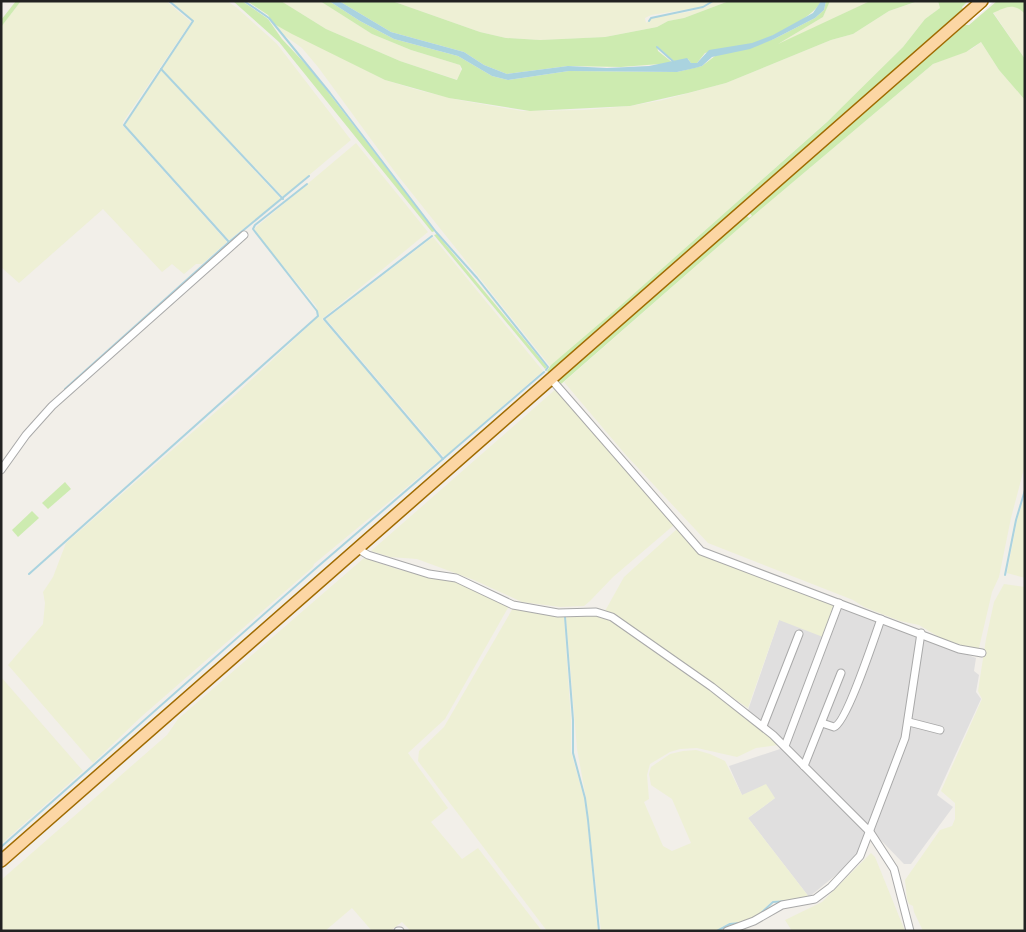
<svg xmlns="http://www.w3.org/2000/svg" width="1026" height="932" font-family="Roboto,sans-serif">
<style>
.residential{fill:#e0dfdf}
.farmland{fill:#eef0d5}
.grass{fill:#cdebb0}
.water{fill:#aad3df}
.pier{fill:#fff}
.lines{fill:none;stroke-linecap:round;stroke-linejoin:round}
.stream{stroke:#aad3df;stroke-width:2}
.minor-casing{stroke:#a9a9a9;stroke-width:9}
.primary-casing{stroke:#a06b00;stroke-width:14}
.minor{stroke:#fff;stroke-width:7}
.primary{stroke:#fcd6a4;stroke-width:11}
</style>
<rect width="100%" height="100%" fill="#f2efe9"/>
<!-- residential -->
<path class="residential" d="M834,604l142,54 -2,13 5,4 -3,17 5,7 -44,96 16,12 -42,57h-7l-31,-32 -20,29 -44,36 -61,-79 27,-20 -33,-3 -13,-29 51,-17 -5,-9 -29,-24 33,-96z"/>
<!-- farmland -->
<g class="farmland">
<path d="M21,1h145l25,21 -68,100v4l104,116 -25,22h-6l-12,10 -12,-10 -10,8 -59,-63 -84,74 -18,-16v-240z"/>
<path d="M171,1h56l9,6 41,37 74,96 -68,57 -121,-128 32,-48z"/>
<path d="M281,1h39l52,33 39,16 49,15 1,7 -3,8 -58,-19 -74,-32z"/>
<path d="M392,1h320l-10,6 -51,8 -6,3 1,5 5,-5 37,-6 18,-5 7,-5 16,-1 -45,17 -16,3 -11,6 -52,10 -65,3 -34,-2 -26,-6z"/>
<path d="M830,1h40l-97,46 50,-30z"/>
<path d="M938,1l2,7 -15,11 -22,28 -53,54 -230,205 -70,60 -155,-194 -77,-105 -16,-19 -21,-15 -7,-9 111,56 33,10 41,10 63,11 62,-1 46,-4 33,-6 63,-17 105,-43 22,-6 36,-23 27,-9z"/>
<path d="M1009,5l7,1 9,8v45l-32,-47z"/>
<path d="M981,42l18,28 26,30v365l-14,53 -12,59 -7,15 -13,56 -6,2 -34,-13 -20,-12 -19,-4 -36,-14 -11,-7 -145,-57 -83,-89 -61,-72 197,-173 172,-145 39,-15z"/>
<path d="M161,70l120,129 -52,41 -104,-115z"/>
<path d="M356,143l72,89 -106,87 120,139 -128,106 -1,3 -172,150 -48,46 -85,-98 35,-41 2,-21 -2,-11 10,-15 13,-34 169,-148 84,-79 -3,-10 -60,-73 -1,-5z"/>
<path d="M433,237l110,134 -99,86 -118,-138z"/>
<path d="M557,388l117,137 -61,52 -23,24 -6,5 -24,1 -38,-5 -48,-22 -57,-21 -27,-2 -19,-6z"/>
<path d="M1025,495v83l-18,-5 10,-53z"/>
<path d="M677,529l16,17 141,58 -11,33 -44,-17 -31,88 -143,-97 19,-34z"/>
<path d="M364,558l36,12 55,10 54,26 -64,113 -37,34 40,55 -17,14 31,37 16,-11 64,83h-131l-9,-9 -12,9h-18l-20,-23 -27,23h-324v-51l166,-145 11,-16z"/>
<path d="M1004,584l21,3v344h-102l-9,-19 -1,-6 -4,-2 -2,-5 -2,-19 35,-50 12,-4 3,-7v-16l-14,-12 41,-92 -4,-8 8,-52 8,-37z"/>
<path d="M513,608l51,9 7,103v32l13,46 3,22 11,111h-51l-129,-170 1,-10 25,-24z"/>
<path d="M592,615l19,6 87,58 77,61 3,5 -22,3 -19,9 -40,-9 -17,1 -10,3 -20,12 -3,11 2,24 -5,3 19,44 9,5 19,-8 -19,-44 -21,-14 -2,-11 2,-7 19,-13 13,-3 13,-1 14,4 15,7 17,34 24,-11 9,14 -27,20 61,79 -10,3 -27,1 -16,16 -13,5 -14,1 -14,8h-114l-15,-133 -9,-49 -11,-132z"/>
<path d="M1,677l82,94 -82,73z"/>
<path d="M871,853l4,4 30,74h-113l-7,-11 37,-18z"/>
</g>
<!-- grass -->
<g class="grass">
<path d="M16,1h5l-20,26v-7z"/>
<path d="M233,1h9l26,18 14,20 29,31 124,161 -3,1 -153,-190z"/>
<path d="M247,1h34l45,28 74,32 57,19 5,-11 -2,-4 -49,-15 -39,-16 -52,-33h9l31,20 34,18 64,17 34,20 16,4 61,-9 108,1 25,-6 13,-10 59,-17 41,-21 9,-8 2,-9h4l-7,16 -45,27 92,-43h48l-29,10 -36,23 -22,6 -105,43 -38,10 -58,13 -100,5 -81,-13 -64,-18 -93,-46 -18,-10 -6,-9z"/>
<path d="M339,1h53l88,31 26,6 34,2 65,-3 52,-10 11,-6 16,-3 45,-17h92c-7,17 -51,37 -69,43 -15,4 -31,5 -47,9l-8,10h-6l-3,-4 -13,3 -18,-16 1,5 15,12 -52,4 -53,-1 -61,8 -23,-9 -20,-13 -73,-20z"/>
<path d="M938,1h30l-6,6 2,5 -413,363 -4,-4 4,-6 69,-59 207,-184 76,-75 22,-28 15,-11z"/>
<path d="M997,1h28v13c-11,-12 -19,-7 -32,-1l32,46v41l-26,-30 -18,-28 -15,10 -33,12 -172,145 -200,175 -3,-4 188,-165 3,3 3,-2 -3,-4 216,-187h4z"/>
<path d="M437,234l110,133 -2,2 -111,-134z"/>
<path d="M65,482l6,7 -23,20 -6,-6z"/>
<path d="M32,511l7,7 -21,19 -6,-7z"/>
</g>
<!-- water -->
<path class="water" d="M329,1h10l52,31 73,20 20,13 23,9 61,-8 39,2 42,-2 38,-8 4,5h6l12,-13 43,-7 21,-8 40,-22 8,-12h5l-2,9 -9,8 -41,21 -24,10 -38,8 -10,9 -7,2 -18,4 -108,-1 -61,9 -16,-4 -34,-20 -64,-17 -34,-18z"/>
<!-- pier -->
<path class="pier" d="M971,1h23l-21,19 -10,-12z"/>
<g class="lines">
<!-- stream -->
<g class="stream">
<path d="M169,1l24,20 -69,104 105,117"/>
<path d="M244,1l25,17 61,75 106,139 41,46 71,89 -2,3"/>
<path d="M649,21l2,-3 52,-11 10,-6"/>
<path d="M657,47l18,16"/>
<path d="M161,69l122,130"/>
<path d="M432,236l-108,83 119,140"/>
<path d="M65,389l164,-147 80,-66"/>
<path d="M29,574l289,-258 -1,-5 -64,-82 2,-4 52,-41"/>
<path d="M1005,575l11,-55 9,-30"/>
<path d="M565,617l8,103v33l12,45 3,22 11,111"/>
<path d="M1,847l314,-278 229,-197"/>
<path d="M760,914l13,-12 16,-1"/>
<path d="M717,931l13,-7 10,-1"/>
</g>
<defs>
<g id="minor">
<path d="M551,379l150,172 258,98 23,4"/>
<path d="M1,470l25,-35 26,-29 192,-171"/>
<path d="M358,549l10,6 61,19 27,4 57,27 45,8 38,-1 16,5 100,70 61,48 97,97 24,37 16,62"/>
<path d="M909,722l31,8"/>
<path d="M822,723l12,4c12,-3 41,-91 47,-108"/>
<path d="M763,726l36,-92"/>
<path d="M785,746l54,-143"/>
<path d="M804,766l37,-93"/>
<path d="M398,931h2"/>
<path d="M727,931l27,-10 28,-16 33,-6 16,-12 29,-31 45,-118 16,-105"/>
</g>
<path id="primary" d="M1,861l981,-860"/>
</defs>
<!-- minor casing -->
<use href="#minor" class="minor-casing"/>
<!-- primary casing -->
<use href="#primary" class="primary-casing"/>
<!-- minor -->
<use href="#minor" class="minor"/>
<!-- primary -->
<use href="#primary" class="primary"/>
</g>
<!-- border -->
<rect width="1026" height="932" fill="none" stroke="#222222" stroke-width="5"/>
</svg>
